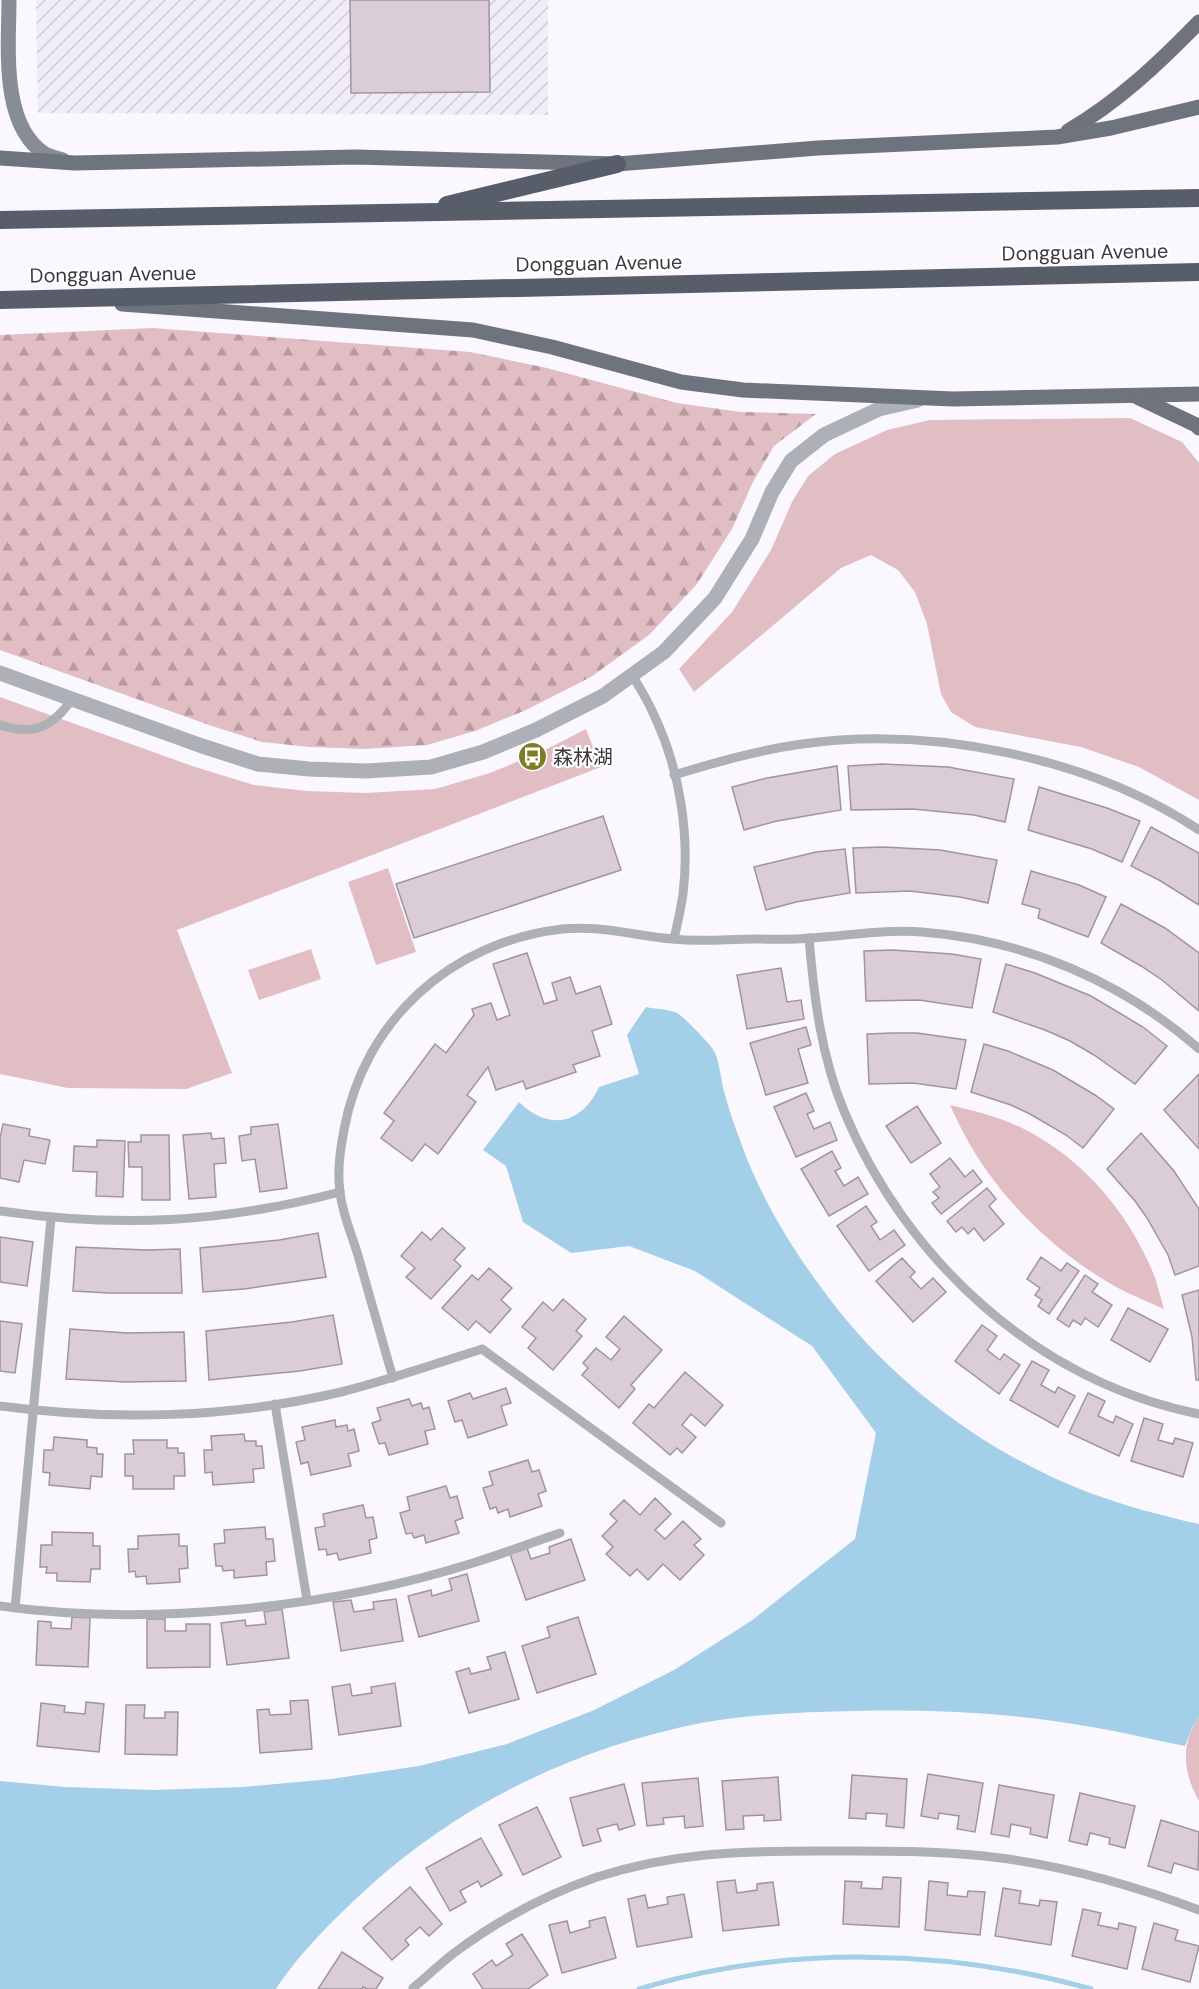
<svg xmlns="http://www.w3.org/2000/svg" width="1199" height="1989" font-family="'DM Sans','Noto Sans SC',sans-serif">
<style>
.industrial{fill:url(#industrial-furrows)}
.forest{fill:url(#forest-firs)}
.garden{fill:#e1bec3}
.water{fill:#a3cfe9}
.lines{fill:none;stroke-linecap:round;stroke-linejoin:round}
.stream{stroke:#a3cfe9;stroke-width:5}
.building{fill:#dbcdd7;stroke:#a1949e;stroke-width:1.5}
.lane{stroke:#adb0b6;stroke-width:9}
.street{stroke:#adb0b6;stroke-width:15}
.secondary{stroke:#888c96;stroke-width:15}
.primary{stroke:#6e737e;stroke-width:15}
.highway{stroke:#585d6a;stroke-width:18}
.labels{text-anchor:middle;stroke-width:4.5;stroke-linejoin:round;paint-order:stroke}
.street-label{font-size:20px;fill:#3b393f;stroke:#fff}
.poi-label{font-size:20px;fill:#3b393f;stroke:#fff;text-anchor:start}
</style>
<defs>
<pattern id="industrial-furrows" width="10" height="10" patternUnits="userSpaceOnUse" patternTransform="scale(1.5)"><rect width="10" height="10" fill="#f0ecf9"/><path d="M-1 1l2-2M0 10L10 0M9 11l2-2" fill="none" stroke="#cfcbd6"/></pattern>
<pattern id="forest-firs" width="22" height="20" patternUnits="userSpaceOnUse" patternTransform="scale(1.5)"><rect width="22" height="20" fill="#e1bec3"/><path d="M5 1l3.5 6h-7zM16 11l3.5 6h-7z" fill="#b89ba0"/></pattern>
</defs>
<rect width="100%" height="100%" fill="#faf8fe"/>
<!-- industrial -->
<path class="industrial" d="M36,0h512v115l-510,-2z"/>
<!-- forest -->
<path class="forest" d="M153,328l317,24 77,16 130,35 64,9 75,2 -42,32 -21,36 -21,47 -35,55 -48,51 -58,42 -65,33 -51,21 -48,14 -62,4 -55,-2 -48,-5 -53,-17 -209,-75v-315z"/>
<!-- garden -->
<g class="garden">
<path d="M1130,418l52,24 17,21v337l-60,-33 -58,-20 -106,-20 -24,-15 -10,-18 -14,-70 -12,-32 -17,-22 -27,-15 -30,13 -147,124 -15,-23 53,-57 39,-62 21,-48 16,-26 27,-22 52,-24 43,-10z"/>
<path d="M0,697l195,70 59,18 53,6 59,2 69,-4 55,-16 55,-23 41,-21 15,38 -424,163 55,143 -46,16 -118,-1 -68,-14z"/>
<path d="M388,868l28,84 -40,13 -28,-83z"/>
<path d="M311,949l10,30 -62,21 -11,-30z"/>
<path d="M950,1105c25,6 50,12 74,24 59,30 102,81 128,141 5,12 8,26 12,39 -15,-7 -31,-13 -46,-21 -58,-32 -110,-81 -145,-138 -9,-15 -16,-30 -23,-45z"/>
<path d="M1199,1717v84c-16,-28 -19,-57 0,-84z"/>
</g>
<!-- water -->
<path class="water" d="M646,1007c9,2 22,2 31,6 5,2 31,29 35,35 7,8 9,32 12,43 5,20 13,41 20,60 22,58 57,112 95,160 64,80 155,146 251,182 36,13 72,23 109,31v193l-7,11 -7,18c-31,-6 -62,-14 -93,-19 -77,-14 -158,-18 -236,-16 -51,1 -106,3 -155,12 -122,24 -238,79 -330,162 -33,30 -71,67 -95,104h-276v-208l65,6 89,3 89,-3 88,-8 88,-13 88,-22 85,-33 82,-41 77,-49 104,-82 21,-106 -64,-87 -117,-75 -66,-25 -58,7 -48,-31 -17,-56 -23,-16 36,-48c30,29 62,23 80,-15l40,-13 -12,-39z"/>
<g class="lines">
<!-- stream -->
<path class="stream" d="M639,1989c144,-44 308,-41 452,0"/>
</g>
<!-- building -->
<g class="building">
<path d="M350,0h139l1,92 -139,1z"/>
<path d="M882,764l66,3 66,12 -9,43 -31,-7 -61,-6 -62,1 -3,-44z"/>
<path d="M837,766l4,44 -64,11 -33,9 -12,-43 35,-9z"/>
<path d="M1039,787l68,21 33,13 -18,41 -30,-13 -64,-19z"/>
<path d="M603,816l18,54 -207,68 -18,-54z"/>
<path d="M1151,827l48,26v52l-40,-25 -28,-14z"/>
<path d="M884,847l56,3 57,10 -9,43 -28,-6 -50,-6 -54,2 -3,-45z"/>
<path d="M845,849l5,44 -54,9 -30,8 -12,-43 62,-15z"/>
<path d="M1031,871l48,14 27,12 -18,40 -50,-19 2,-9 -18,-5z"/>
<path d="M1121,904l44,24 34,25v58l-37,-31 -21,-14 -40,-23z"/>
<path d="M893,950l59,4 29,5 -9,49 -53,-8 -53,1 -2,-50z"/>
<path d="M527,953l17,51 13,-4 -5,-17 18,-6 6,17 24,-8 12,38 -20,7 8,25 -27,9 3,7 -50,17 -3,-8 -27,9 -8,-23 -21,28 9,7 -38,52 -13,-10 -13,17 -31,-23 13,-17 -10,-8 51,-69 11,9 28,-38 -2,-6 19,-6 6,17 13,-5 -17,-51z"/>
<path d="M1006,964l29,9 56,23 52,31 24,19 -32,38 -41,-29 -24,-14 -25,-11 -52,-18z"/>
<path d="M781,968l6,34 14,-2 3,19 -57,10 -10,-54z"/>
<path d="M806,1027l5,18 -13,4 10,34 -42,12 -16,-52z"/>
<path d="M892,1033h25l49,7 -10,49 -43,-6 -44,1 -2,-50z"/>
<path d="M984,1044l24,7 45,19 42,25 19,14 -31,39 -17,-13 -36,-21 -19,-9 -40,-13z"/>
<path d="M1199,1074v75l-35,-39z"/>
<path d="M806,1093l8,18 -7,3 7,15 16,-7 7,18 -41,17 -22,-50z"/>
<path d="M917,1106l24,37 -30,20 -25,-37z"/>
<path d="M3,1124l27,5 -1,7 21,4 -5,24 -21,-4 -5,22 -19,-4v-40z"/>
<path d="M278,1124l9,64 -27,4 -5,-33 -13,2 -3,-25 12,-2v-7z"/>
<path d="M211,1133l1,6 12,-1 2,25 -12,1 2,33 -27,2 -6,-64z"/>
<path d="M1141,1133l33,38 25,38v57l-24,9 -7,-20 -21,-37 -12,-17 -28,-32z"/>
<path d="M141,1135h28l1,65h-28v-33h-13l-1,-25h13z"/>
<path d="M97,1140l28,1 -2,56 -27,-1 1,-24 -24,-1 1,-25 23,1z"/>
<path d="M832,1151l9,17 -6,3 9,15 14,-9 10,17 -39,22 -28,-47z"/>
<path d="M950,1158l15,19 8,-7 9,12 -41,32 -9,-11 7,-5 -6,-6 7,-5 -10,-13z"/>
<path d="M987,1188l9,11 -7,7 15,18 -20,17 -10,-13 -6,6 -6,-7 -6,5 -9,-11z"/>
<path d="M866,1206l11,16 -6,4 9,14 14,-10 11,15 -36,26 -32,-45z"/>
<path d="M442,1228l23,20 -11,12 7,6 -30,33 -25,-22 9,-9 -14,-12 21,-24 9,8z"/>
<path d="M318,1233l8,44 -82,12 -41,3 -3,-44 79,-8z"/>
<path d="M0,1237l33,5 -6,44 -27,-4z"/>
<path d="M76,1247l70,3 34,-1 2,44h-73l-36,-2z"/>
<path d="M1041,1257l20,14 6,-8 12,8 -30,43 -11,-8 4,-6 -7,-5 5,-7 -13,-9z"/>
<path d="M902,1258l13,14 -5,5 11,12 12,-11 13,14 -33,30 -37,-41z"/>
<path d="M489,1268l23,20 -11,12 10,9 -21,24 -14,-12 -8,9 -26,-22 30,-33 6,5z"/>
<path d="M1085,1275l13,9 -6,8 20,13 -14,22 -13,-9 -4,7 -8,-5 -4,7 -12,-8z"/>
<path d="M1199,1290v90h-3l-4,-43 -10,-42z"/>
<path d="M563,1299l23,20 -10,12 6,5 -29,34 -25,-22 8,-10 -14,-11 21,-25 10,9z"/>
<path d="M1128,1308l40,21 -18,33 -39,-22z"/>
<path d="M333,1315l9,49 -42,7 -91,9 -3,-49 86,-9z"/>
<path d="M624,1316l38,34 -31,35 4,4 -16,19 -37,-33 6,-7 -5,-5 13,-15 15,12 9,-11 -14,-12z"/>
<path d="M0,1321l22,3 -7,49 -15,-2z"/>
<path d="M982,1325l15,11 -10,14 13,10 4,-6 16,11 -21,29 -44,-33z"/>
<path d="M70,1329l57,4 57,-1 2,49 -60,1 -60,-3z"/>
<path d="M1032,1361l17,9 -8,15 14,8 3,-6 17,9 -17,31 -48,-27z"/>
<path d="M685,1372l38,33 -18,21 -14,-12 -9,11 14,12 -14,16 -5,-5 -7,7 -37,-32 16,-19 5,4z"/>
<path d="M506,1388l5,15 -10,3 6,19 -39,13 -6,-18 -7,2 -7,-21 22,-8 3,6z"/>
<path d="M1088,1393l17,8 -7,15 15,7 3,-7 17,8 -14,32 -50,-23z"/>
<path d="M409,1399l3,7 9,-3 2,6 6,-2 6,22 -10,2 3,13 -39,11 -4,-12 -6,1 -7,-21 9,-3 -4,-12z"/>
<path d="M1144,1418l19,6 -5,16 15,4 2,-6 18,5 -10,34 -52,-16z"/>
<path d="M335,1420l1,7 11,-2 1,6 6,-2 5,22 -11,3 3,12 -40,9 -3,-13 -7,2 -5,-22 9,-2 -3,-13z"/>
<path d="M244,1434l1,7h11v5h6l2,22 -11,1 1,13 -41,3 -1,-13 -7,1 -1,-23h8l-1,-14z"/>
<path d="M54,1437l33,3v7l10,1v6h6l-1,23 -11,-1 -1,13 -41,-4 1,-12 -7,-1 1,-22h9z"/>
<path d="M133,1440h34v8h11v5h6l1,23h-11v13h-41v-13h-8v-22h9z"/>
<path d="M528,1460l4,12 7,-2 7,21 -8,3 4,12 -32,11 -2,-8 -10,4 -2,-6 -6,2 -7,-21 10,-3 -4,-13z"/>
<path d="M446,1486l4,12 7,-2 6,22 -8,3 4,12 -33,10 -2,-8 -10,3 -2,-5 -6,1 -6,-21 10,-3 -3,-13z"/>
<path d="M655,1498l16,16 -16,16 10,9 18,-18 18,18 -7,6 10,10 -24,25 -17,-16 -15,16 -11,-11 -7,7 -24,-22 7,-7 -11,-11 15,-15 -7,-7 14,-14 16,15z"/>
<path d="M363,1505l3,13 7,-1 4,21 -8,2 2,13 -32,7 -2,-7 -10,2 -1,-6 -7,1 -4,-22 10,-2 -2,-12z"/>
<path d="M265,1527l1,12h7l2,22 -9,1 1,13 -33,3v-8l-11,1 -1,-5h-6l-2,-22 11,-1 -1,-13z"/>
<path d="M52,1532l41,1v13h7v23h-9l-1,13 -33,-1v-8h-11l1,-6h-7l1,-22h11z"/>
<path d="M179,1534v12h8l1,22 -9,1 1,13 -33,2 -1,-8 -10,1 -1,-6 -6,1 -1,-23h10v-13z"/>
<path d="M571,1539l14,41 -59,20 -16,-46 17,-6 4,11 19,-6 -1,-6z"/>
<path d="M467,1574l12,47 -60,16 -11,-41 23,-6 1,6 20,-6 -3,-11z"/>
<path d="M396,1599l7,42 -62,10 -8,-49 18,-2 3,12 20,-3 -1,-7z"/>
<path d="M282,1609l7,49 -62,7 -6,-42 24,-3 1,6 20,-2 -2,-12z"/>
<path d="M72,1617l18,1 -2,49 -52,-2 2,-44 13,1v6l20,1z"/>
<path d="M578,1617l18,57 -59,19 -15,-47 28,-9 -3,-10z"/>
<path d="M147,1619h18v12h21v-7h24v43l-63,1z"/>
<path d="M505,1652l14,47 -50,14 -13,-41 13,-4 2,6 20,-5 -4,-12z"/>
<path d="M395,1683l6,43 -62,9 -7,-48 18,-3 2,12 20,-3 -1,-6z"/>
<path d="M308,1700l4,49 -52,4 -3,-43 12,-1 1,6 21,-1 -1,-13z"/>
<path d="M86,1702l18,2 -5,48 -62,-6 4,-43 24,3 -1,6 21,2z"/>
<path d="M126,1705h19l-1,13h21v-6h13l-1,43 -52,-1z"/>
<path d="M928,1774l55,9 -8,49 -18,-3 2,-13 -20,-3 -1,6 -17,-3z"/>
<path d="M852,1775l55,4 -3,49 -18,-2 1,-12 -21,-1v6l-17,-1z"/>
<path d="M778,1777l3,43 -17,1v-6l-21,1 1,13 -18,1 -4,-49z"/>
<path d="M698,1778l5,48 -18,2 -1,-12 -21,2 1,6 -17,2 -5,-43z"/>
<path d="M624,1784l11,41 -16,5 -2,-6 -20,5 4,12 -18,5 -13,-48z"/>
<path d="M999,1785l55,10 -7,43 -17,-4 1,-6 -20,-4 -2,13 -18,-3z"/>
<path d="M1080,1793l55,13 -10,42 -16,-4 1,-6 -20,-5 -3,12 -18,-4z"/>
<path d="M537,1807l24,50 -38,18 -24,-50z"/>
<path d="M1161,1820l38,12 -1,38 -24,-7 -3,10 -23,-7z"/>
<path d="M481,1838l21,37 -21,12 -3,-6 -18,10 6,11 -16,9 -24,-43z"/>
<path d="M883,1877l18,1 -2,49 -56,-3 2,-43 17,1 -1,6 21,1z"/>
<path d="M735,1880l2,13 20,-3v-6l16,-2 6,43 -56,6 -6,-49z"/>
<path d="M929,1881l19,2 -1,12 20,2 1,-6 17,1 -5,43 -55,-5z"/>
<path d="M410,1887l32,37 -13,12 -9,-9 -15,13 4,5 -17,15 -29,-32z"/>
<path d="M1003,1888l18,3 -2,12 20,3 1,-6 17,2 -6,43 -56,-9z"/>
<path d="M684,1894l8,43 -55,10 -9,-48 17,-4 3,13 20,-4 -1,-7z"/>
<path d="M1083,1909l18,4 -3,12 20,4 1,-6 17,4 -9,42 -55,-13z"/>
<path d="M605,1917l11,41 -54,15 -13,-48 18,-4 3,12 20,-6 -1,-6z"/>
<path d="M1154,1923l24,7 -3,10 24,6 -9,36 -48,-13z"/>
<path d="M522,1934l26,41 -20,14h-45l-10,-15 19,-14 4,6 17,-11 -7,-11z"/>
<path d="M342,1952l41,26 -7,11h-9l-4,-2 -1,2h-44z"/>
</g>
<g class="lines">
<!-- lane -->
<g class="lane">
<path d="M632,675c8,13 16,26 22,40 26,55 36,120 29,179 -2,15 -6,31 -9,45"/>
<path d="M0,725c33,11 53,2 72,-26"/>
<path d="M674,775c43,-13 85,-25 128,-31 130,-18 287,13 397,86"/>
<path d="M809,938c5,59 12,118 35,173 62,150 194,271 355,303"/>
<path d="M0,1211c120,17 222,12 340,-19"/>
<path d="M393,1378c-12,-42 -24,-84 -36,-126 -6,-19 -15,-40 -17,-60 -3,-20 0,-42 4,-62 20,-110 107,-188 218,-201 38,-4 74,7 111,10 27,3 55,0 81,0 19,0 38,1 56,-1 38,-2 75,-9 112,-6 103,8 200,49 277,117"/>
<path d="M275,1404l32,196"/>
<path d="M0,1406c112,15 231,12 341,-14 48,-12 94,-28 141,-43l239,174"/>
<path d="M0,1606c148,21 331,2 473,-43 29,-9 58,-20 87,-30"/>
<path d="M15,1608l36,-390"/>
<path d="M413,1988c13,-11 27,-24 41,-35 43,-32 93,-59 143,-76 75,-24 142,-26 220,-26 55,0 112,-1 167,5 74,8 146,28 215,54"/>
</g>
<!-- street -->
<path class="street" d="M0,673l202,73 56,18 51,5 57,2 65,-4 52,-15 53,-22 67,-34 61,-44 51,-54 37,-59 20,-47 19,-31 33,-26 55,-26 39,-9"/>
<!-- secondary -->
<path class="secondary" d="M9,0c0,46 -9,125 36,154 5,3 12,4 18,6"/>
<!-- primary -->
<g class="primary">
<path d="M1068,131c50,-29 91,-68 131,-109"/>
<path d="M0,158l75,5 280,-6 262,7 201,-16 239,-11 54,-9 88,-21"/>
<path d="M122,304l351,26 79,17 129,35 62,8 210,9 246,-5"/>
<path d="M1137,397l59,28 3,3"/>
</g>
<!-- highway -->
<g class="highway">
<path d="M447,205l170,-41"/>
<path d="M0,220l1199,-22"/>
<path d="M0,300l1199,-28"/>
</g>
</g>
<!-- icons -->
<defs>
<symbol id="bus-disc" viewBox="-11 -11 22 22"><circle r="9.5" fill="#7f7d24" stroke="#fff"/><path d="M-5-6H5V4H4V6H2V4H-2V6H-4V4H-5ZM-3.5-4V0h7V-4ZM-3.5 1.2v1.5H-2V1.2ZM2 1.2v1.5H3.5V1.2Z" fill="#fff"/></symbol>
</defs>
<g fill-rule="evenodd">
<use href="#bus-disc" x="516" y="740" width="33" height="33"/>
</g>
<g class="labels">
<!-- street labels -->
<g class="street-label">
<text transform="translate(1085 252) rotate(-1)" y="7">Dongguan Avenue</text>
<text transform="translate(599 263) rotate(-1)" y="7">Dongguan Avenue</text>
<text transform="translate(113 274) rotate(-1)" y="7">Dongguan Avenue</text>
</g>
<!-- poi labels -->
<g class="poi-label">
<text x="553" y="764">森林湖</text>
</g>
</g>
</svg>
